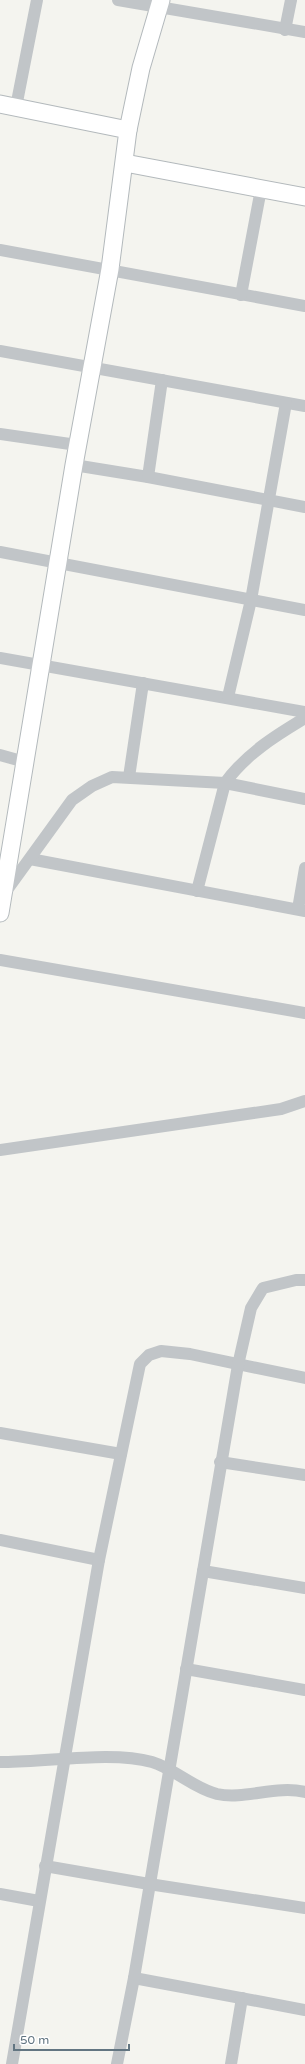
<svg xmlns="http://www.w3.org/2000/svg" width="305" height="2064" font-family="'Varela Round',sans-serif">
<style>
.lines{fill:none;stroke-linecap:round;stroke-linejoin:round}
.secondary-casing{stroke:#b3b9bc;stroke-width:19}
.street{stroke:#c1c5c8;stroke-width:12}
.secondary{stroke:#fff;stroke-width:17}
</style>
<rect width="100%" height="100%" fill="#f4f4ef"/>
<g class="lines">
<defs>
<g id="secondary">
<path d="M0,104l128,26 -18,139 -36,196 -74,448"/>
<path d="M128,130l13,-62 20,-68"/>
<path d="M125,163l180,34"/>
</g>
</defs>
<!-- secondary casing -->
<use href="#secondary" class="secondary-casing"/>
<!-- street -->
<g class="street">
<path d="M118,0l187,32"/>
<path d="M285,30l6,-30"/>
<path d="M16,107l21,-107"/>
<path d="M0,250l305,56"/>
<path d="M241,295l20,-106"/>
<path d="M0,351l305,55"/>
<path d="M0,434l77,11"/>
<path d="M74,465l74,12 157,30"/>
<path d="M148,477l14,-97"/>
<path d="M0,552l305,58"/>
<path d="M0,658l305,54"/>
<path d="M228,697l23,-97 35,-197"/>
<path d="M0,755l25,7"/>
<path d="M129,777l14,-94"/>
<path d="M30,859l275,52"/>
<path d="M197,891l28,-108c21,-29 50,-47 80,-65"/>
<path d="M4,894l68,-94 20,-14 20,-9 113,6 80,16"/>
<path d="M298,909l7,-41"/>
<path d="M0,960l305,53"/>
<path d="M0,1150l281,-41 24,-8"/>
<path d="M0,1433l121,21"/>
<path d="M220,1462l85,13"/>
<path d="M0,1540l99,20"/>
<path d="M203,1571l102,17"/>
<path d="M186,1669l119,21"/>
<path d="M0,1762c45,1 110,-12 152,0 23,7 41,26 65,32 28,6 59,-9 88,-2"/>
<path d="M45,1866l104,18 156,24"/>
<path d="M0,1894l39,7"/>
<path d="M134,1978l171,32"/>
<path d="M12,2064l87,-504 41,-196 9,-9 12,-4 29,3 115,24"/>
<path d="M117,2064l17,-86 104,-613 13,-57 12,-20 33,-8h9"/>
<path d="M231,2064l11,-66"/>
</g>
<!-- secondary -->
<use href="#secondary" class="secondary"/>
</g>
<!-- scale -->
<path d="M14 2044v6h115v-6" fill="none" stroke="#627581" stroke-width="2"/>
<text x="20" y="2044" font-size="12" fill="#627581" stroke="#ffffff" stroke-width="3" paint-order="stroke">50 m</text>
</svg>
